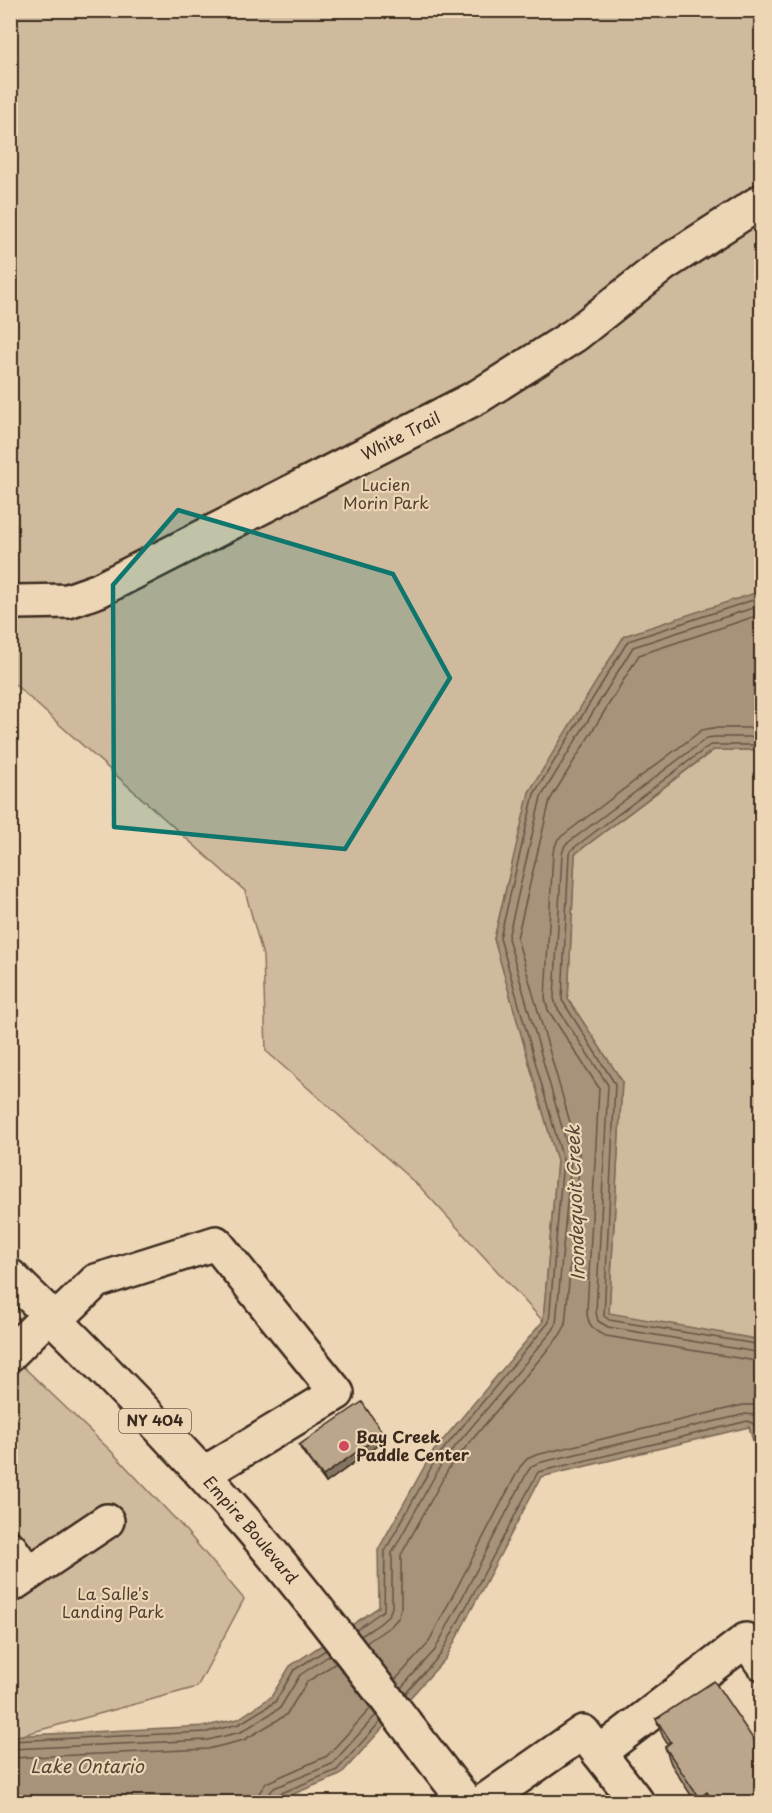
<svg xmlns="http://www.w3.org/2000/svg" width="772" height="1813" font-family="'Playpen Sans',sans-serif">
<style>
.green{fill:#d0ba9d;stroke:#86725e;stroke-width:1.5}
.water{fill:#a7927a;stroke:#7c6855;stroke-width:1.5}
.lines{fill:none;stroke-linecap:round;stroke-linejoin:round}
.shore{stroke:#665443;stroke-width:1.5}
.minor-casing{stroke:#3b2a1e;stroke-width:38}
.major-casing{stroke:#3b2a1e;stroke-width:38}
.path{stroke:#3b2a1e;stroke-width:4;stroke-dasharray:4.5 4.5;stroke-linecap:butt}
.minor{stroke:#edd6b6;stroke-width:33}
.major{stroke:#edd6b6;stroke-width:33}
.wall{fill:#a18f78;stroke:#3b2a1e;stroke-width:1.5}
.shaded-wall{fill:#837462;stroke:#3b2a1e;stroke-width:1.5}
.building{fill:#bba68c;stroke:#3b2a1e;stroke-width:1.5}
.marked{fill:#0f766e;fill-opacity:0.2;stroke:#0f766e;stroke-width:4.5;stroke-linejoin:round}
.poi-dot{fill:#d1495b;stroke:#edd6b6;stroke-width:2}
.labels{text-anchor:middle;stroke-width:4.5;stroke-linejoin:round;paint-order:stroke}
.shield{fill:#edd6b6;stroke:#705e4c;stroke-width:1.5}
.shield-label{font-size:15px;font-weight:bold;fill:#3b2a1e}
.street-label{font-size:16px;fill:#3b2a1e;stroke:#edd6b6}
.park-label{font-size:16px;fill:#514031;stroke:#edd6b6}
.poi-label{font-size:16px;font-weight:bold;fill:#3b2a1e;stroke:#edd6b6;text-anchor:start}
.water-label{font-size:18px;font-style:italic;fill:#564435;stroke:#edd6b6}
</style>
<rect width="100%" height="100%" fill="#edd6b6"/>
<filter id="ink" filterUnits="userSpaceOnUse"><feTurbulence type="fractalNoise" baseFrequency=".0167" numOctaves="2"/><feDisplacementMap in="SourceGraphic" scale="12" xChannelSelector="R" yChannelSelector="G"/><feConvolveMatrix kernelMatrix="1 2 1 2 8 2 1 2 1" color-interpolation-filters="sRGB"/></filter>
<g filter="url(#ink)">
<!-- green -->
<g class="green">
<path d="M11,11h750v703l-251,157 -16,68 63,222 -14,160 -122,-133 -155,-137 -3,-95 -18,-65 -234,-210z"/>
<path d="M714,750h47v590l-152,-26 13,-233 -54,-82 7,-145z"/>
<path d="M10,1354l101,97 70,74 63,74 -47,88 -186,51z"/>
</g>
<!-- water -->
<path class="water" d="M761,591v159h-48l-138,104 -7,145 54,82 -13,232 152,27v129l-12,-42 -208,50 -95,181 -106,117 -66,27h-263l-1,-66 196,-10 32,-7 33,-22 19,-31 89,-59 -1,-57 54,-97 111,-132 14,-160 -63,-222 35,-147 95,-156z"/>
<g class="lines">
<!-- shore -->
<g class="shore">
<path d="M762,728h-49l-11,2 -144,109 -5,13 -8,146 3,12 51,78 -12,223c0,13 7,21 19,25l156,26"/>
<path d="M762,737h-48l-7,1 -142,107 -3,9 -8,144 2,8 52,79 -12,227 2,9 10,6 154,26"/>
<path d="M762,745h-52l-139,105 -2,4 -7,146 53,84 -11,232 5,4 153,25"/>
<path d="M356,1630l28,-20 1,-59 52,-94 112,-135 14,-162 -63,-222 34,-144 94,-153 134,-44"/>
<path d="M361,1636c11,-8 28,-15 31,-29v-54l51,-92 110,-131 3,-6 15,-165 -63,-221 33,-141 92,-150 129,-42"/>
<path d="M366,1643l25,-17 8,-9 2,-9v-53l49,-89 110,-131 5,-9 15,-169 -63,-219 33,-138 89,-145 123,-41"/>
<path d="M395,1680l32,-35 93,-178 7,-8 9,-4 207,-50h10l9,4"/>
<path d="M401,1688l34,-38 93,-179 4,-5 6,-3 208,-49 8,1 8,6"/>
<path d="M405,1694l36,-40 97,-182 210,-51 7,4 7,22"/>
<path d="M10,1741l197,-9 32,-8 36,-22 19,-32 32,-20"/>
<path d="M10,1749l198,-9 33,-8 39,-24 20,-33 30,-20"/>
<path d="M10,1758l198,-9 36,-9 42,-25 21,-33 29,-19"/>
<path d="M258,1802l1,-9 7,-10 61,-27 44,-48"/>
<path d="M267,1802l1,-7 6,-7 58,-24 44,-49"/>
<path d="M274,1802l1,-4 4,-4 58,-24 44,-49"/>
</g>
<defs>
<g id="minor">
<path id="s1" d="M10,600l8,2 50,-1 31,-11 380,-194 96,-61 89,-71 98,-63"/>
<path d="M56,1320l40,-39 120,-38 121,150 -134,81"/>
<path d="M10,1354l40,-40"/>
<path d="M10,1548l18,26"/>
<path d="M10,1586l97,-65"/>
<path d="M599,1753l38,49"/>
<path d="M483,1802l100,-70 16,21 147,-113 16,23"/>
</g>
<g id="major">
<path id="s2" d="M10,1276c83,80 162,162 238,249 76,89 146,185 218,277"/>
</g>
</defs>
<!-- minor casing -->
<use href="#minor" class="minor-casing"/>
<!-- major casing -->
<use href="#major" class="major-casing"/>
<!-- path -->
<path class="path" d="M10,18l4,-8"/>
<!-- minor -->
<use href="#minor" class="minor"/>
<!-- major -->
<use href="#major" class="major"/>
</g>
<!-- wall -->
<g class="wall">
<path d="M383,1433l2,7 -59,43 -24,-32 -3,-6z"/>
<path d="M656,1719l106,84h-66l-25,-39 -6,-17 3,-2 -5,-8z"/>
</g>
<!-- shaded-wall -->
<g class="shaded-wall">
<path d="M383,1433l2,7 -59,43 -3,-7z"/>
<path d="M707,1792l4,11h-11l-1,-5z"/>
</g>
<!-- building -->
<g class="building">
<path d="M362,1402l21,31 -60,43 -24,-31z"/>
<path d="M714,1681l48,71v46l-7,5h-41l-7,-11 -8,6 -34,-51 6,-5 -15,-23z"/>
</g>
</g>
<!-- marked area -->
<path class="marked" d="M178,510l215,64 57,104 -105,171 -231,-22 -1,-242z"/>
<!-- markers -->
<circle class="poi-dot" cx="344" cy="1446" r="6"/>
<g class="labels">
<!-- shield labels -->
<rect class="shield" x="119" y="1409" width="72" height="24" rx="4.5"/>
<g class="shield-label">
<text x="155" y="1426">NY 404</text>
</g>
<!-- street labels -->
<g class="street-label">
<text dy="6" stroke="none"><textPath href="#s1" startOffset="430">White Trail</textPath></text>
<text dy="6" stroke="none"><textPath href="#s2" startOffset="350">Empire Boulevard</textPath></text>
</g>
<!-- park labels -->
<g class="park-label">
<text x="386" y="491">Lucien<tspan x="386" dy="18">Morin Park</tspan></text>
<text x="113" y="1600">La Salle's<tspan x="113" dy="18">Landing Park</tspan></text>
</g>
<!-- poi labels -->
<g class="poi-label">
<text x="356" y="1443">Bay Creek<tspan x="356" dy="18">Paddle Center</tspan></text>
</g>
<!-- water labels -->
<g class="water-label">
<text transform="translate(576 1203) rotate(-92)" y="6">Irondequoit Creek</text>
<text x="87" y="1773">Lake Ontario</text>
</g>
</g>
<!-- margin -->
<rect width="772" height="1813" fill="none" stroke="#edd6b6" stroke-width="36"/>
<rect x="18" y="18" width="736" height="1777" fill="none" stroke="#3b2a1e" stroke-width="2" filter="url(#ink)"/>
</svg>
